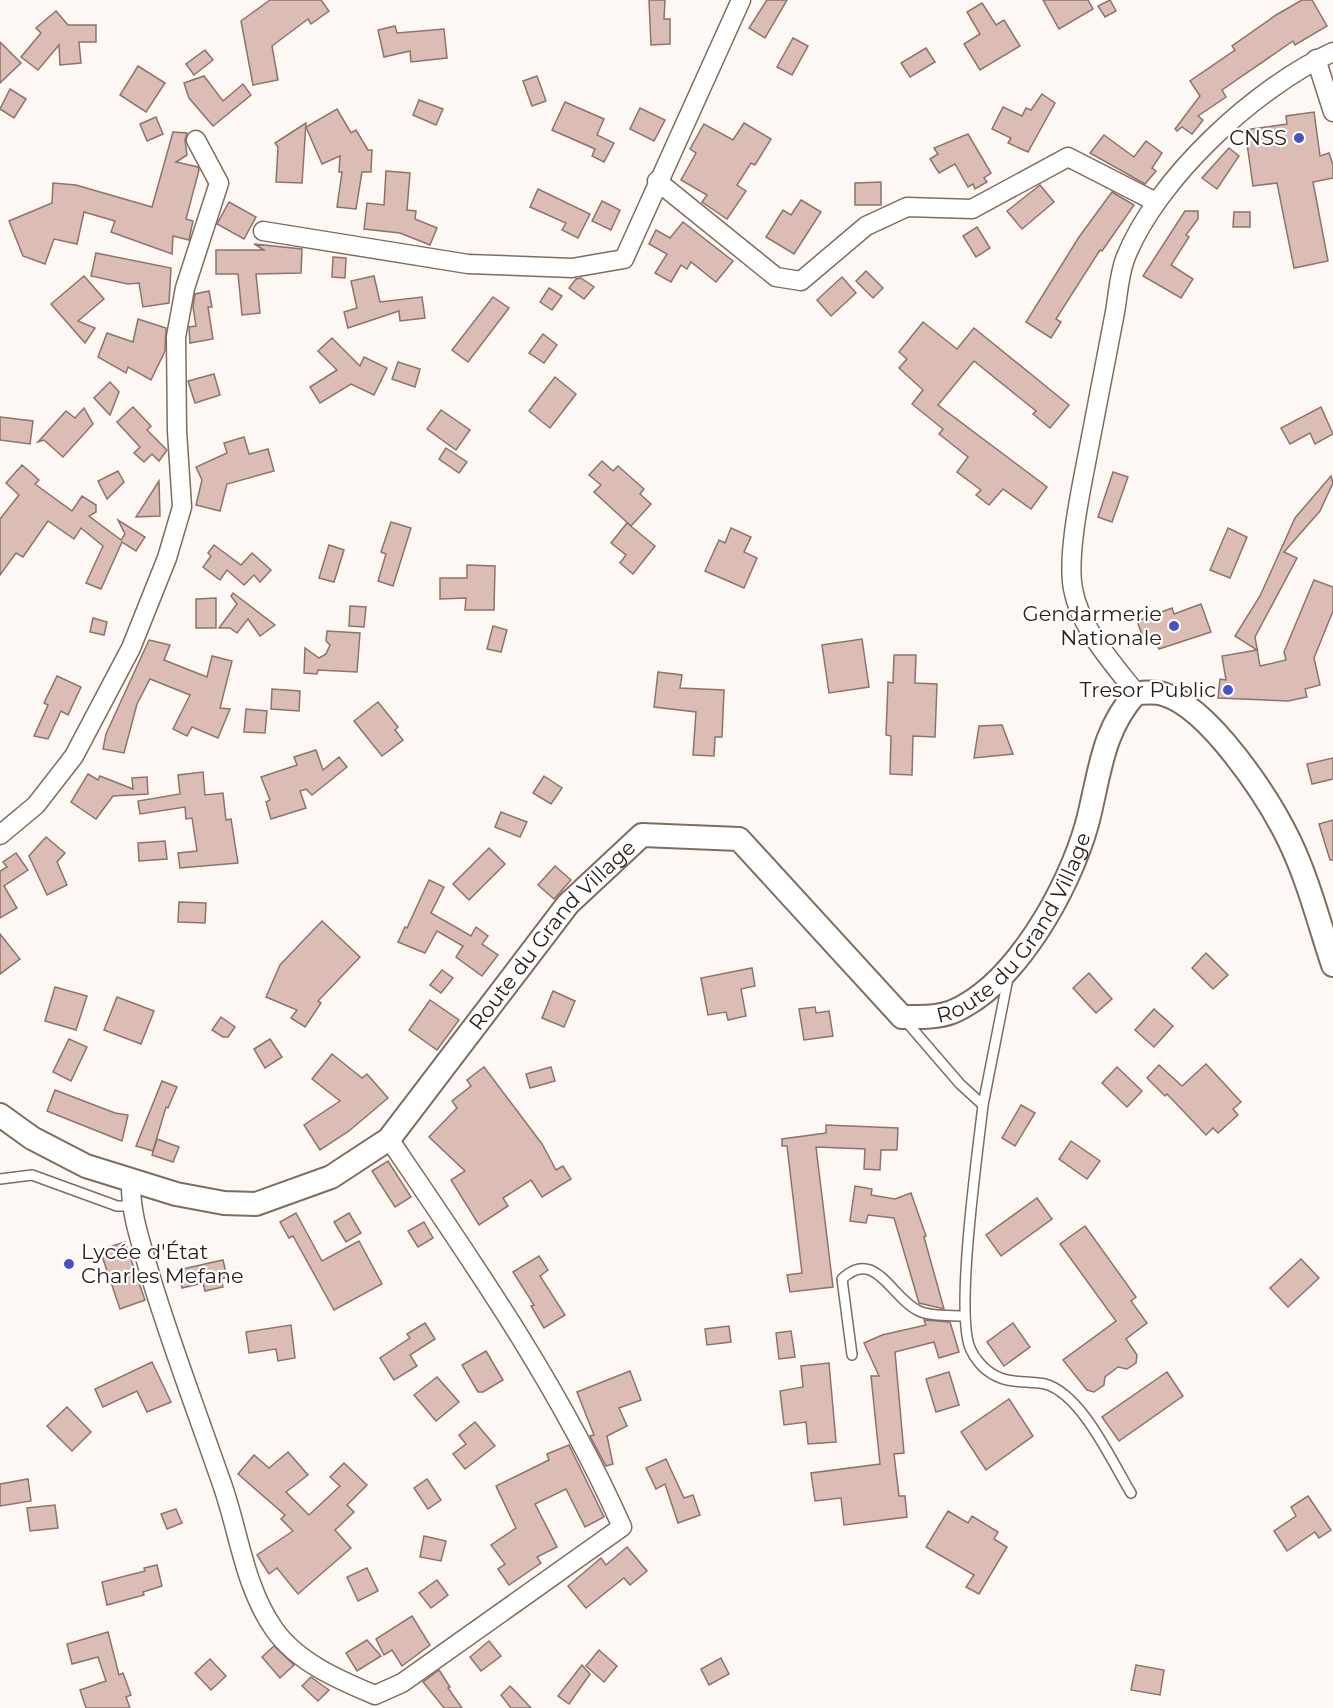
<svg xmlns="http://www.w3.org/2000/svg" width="1333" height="1708" font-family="Montserrat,sans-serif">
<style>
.building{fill:#dbbdb5;stroke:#8d736b;stroke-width:1.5}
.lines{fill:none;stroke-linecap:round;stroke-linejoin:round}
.service-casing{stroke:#816c5c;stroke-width:12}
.minor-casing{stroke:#816c5c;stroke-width:21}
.tertiary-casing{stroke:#816c5c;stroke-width:26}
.service{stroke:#fff;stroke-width:9}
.minor{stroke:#fff;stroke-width:18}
.tertiary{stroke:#fff;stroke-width:22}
.poi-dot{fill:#4851c6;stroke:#fff;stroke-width:2}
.labels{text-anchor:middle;stroke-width:4.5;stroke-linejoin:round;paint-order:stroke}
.poi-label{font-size:21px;fill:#281f19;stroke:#fff;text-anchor:end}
.street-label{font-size:21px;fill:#281f19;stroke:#fff}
</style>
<rect width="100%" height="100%" fill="#fdf8f4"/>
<!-- building -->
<g class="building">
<path d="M270,0h51l8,11 -18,13 -3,-5 -36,27 6,34 -25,5 -12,-64z"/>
<path d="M649,0h16l-1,19h6v25l-19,1z"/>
<path d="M767,0h20l-22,38 -16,-10z"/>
<path d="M1043,0h45l5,9 -34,20z"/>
<path d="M1110,0l6,11 -11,6 -7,-11z"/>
<path d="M1302,0h10l15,26 -32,19 -2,-4 -71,49 4,7 -28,19 5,4 -11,14 -10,-7 -5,4 -2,-2 25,-33 -10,-15 45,-31 -3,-4 44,-31z"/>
<path d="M982,3l14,22 8,-5 16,26 -40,24 -16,-26 16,-10 -13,-22z"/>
<path d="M56,11l12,14h28v17h-17l2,21 -21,2 -1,-20 -21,25 -17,-13 20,-24 -5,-5z"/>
<path d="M395,26l2,7 47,-4 3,29 -36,4 -1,-11 -26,6 -6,-27z"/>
<path d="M793,38l15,8 -16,29 -15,-8z"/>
<path d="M0,42l21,21 -21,20z"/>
<path d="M926,48l9,14 -25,15 -9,-14z"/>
<path d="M205,50l8,10 -19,15 -8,-11z"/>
<path d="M138,66l27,17 -19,29 -26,-17z"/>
<path d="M204,76l19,25 20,-17 8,11 -38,31 -24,-28 -5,-15z"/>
<path d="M537,76l9,25 -14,5 -9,-25z"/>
<path d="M10,89l16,10 -12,19 -14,-9z"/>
<path d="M1042,94l13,9 -27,49 -20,-9 3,-5 -19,-9 11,-22 19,9 4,-8 5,2z"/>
<path d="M419,100l24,9 -7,16 -23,-10z"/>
<path d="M565,102l39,17 -7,16 17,8 -10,19 -12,-6 3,-7 -43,-19z"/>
<path d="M640,108l25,12 -11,21 -24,-12z"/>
<path d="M337,109l14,24 5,-3 12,20h4l-1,22h-9l-6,37 -19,-2 5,-35h-3l1,-16 -18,8 -16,-37z"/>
<path d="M1314,112l6,44 9,-3 4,12v13l-20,4 15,79 -34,7 -17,-85 -24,3 -8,-56 42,-6 -1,-8z"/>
<path d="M156,117l7,17 -16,7 -7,-17z"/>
<path d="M306,123l-4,60 -26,-1 2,-35 -3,-4z"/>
<path d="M744,123l27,16 -16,26 -4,-2 -14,22 9,6 -19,28 -25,-17 5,-7 -26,-15 15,-27 -6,-4 14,-25 29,16z"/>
<path d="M173,132l14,1 -2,7 2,15 -11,7 22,5 1,3 -13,49 7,2 -4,19 -16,-4 -1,18 -61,-22 4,-11 -31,-9 -7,32 -23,-5 -9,25 -22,-8 -14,-35 43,-18 1,-20 23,2 76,22z"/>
<path d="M968,134l23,39 -7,5 3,4 -12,7 -2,-5 -5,3 -13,-23 -16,9 -9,-14 8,-5 -4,-6z"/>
<path d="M1104,135l30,22 12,-16 16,12 -10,15 4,3 -11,13 -55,-31z"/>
<path d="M1229,148l10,8 -22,33 -15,-11z"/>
<path d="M386,171l24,2 -3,37 9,1 -1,8 22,9 -7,17 -30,-12 -36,-4 3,-26 17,2z"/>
<path d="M881,182v23h-26v-22z"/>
<path d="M1040,185l14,17 -32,27 -15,-18z"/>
<path d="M538,189l52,25 -12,24 -16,-8 4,-7 -36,-16z"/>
<path d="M1112,192l22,13 -32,46 -2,-1 -44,69 5,3 -10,16 -25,-16 53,-85z"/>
<path d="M801,200l20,12 -27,42 -28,-17 17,-27 8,5z"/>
<path d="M602,201l18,9 -9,20 -19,-9z"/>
<path d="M229,202l27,15 -12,22 -27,-15z"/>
<path d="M1185,211h13v8l-12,16 3,2 -18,28 22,14 -12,19 -38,-22z"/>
<path d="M1234,212h16v15h-17z"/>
<path d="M683,222l50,39 -17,21 -25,-20 -4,7 -6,-4 -10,17 -16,-9 12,-19 -18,-10 7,-14 14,8z"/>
<path d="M977,227l13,21 -14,9 -13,-21z"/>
<path d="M254,244l48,5 -1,24 -45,1 4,39 -18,2 -4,-41h-22v-24h48z"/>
<path d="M96,253l75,15 -2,35 -26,4 -4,-24 -11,1 -37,-8z"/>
<path d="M333,257l13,1 -1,20 -13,-1z"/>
<path d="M866,271l17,17 -10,10 -17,-17z"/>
<path d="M84,276l20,23 -26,22 17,7 -10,15 -34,-39z"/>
<path d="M374,276l6,26 42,-5 3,21 -25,3 -1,-10 -51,17 -4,-16 13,-4 -6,-27z"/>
<path d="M842,277l14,16 -25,23 -14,-16z"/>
<path d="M581,278l13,9 -10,12 -15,-11 7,-9z"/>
<path d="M549,288l13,8 -10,14 -12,-8z"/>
<path d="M209,291l3,16h-4l5,32 -23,4 -1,-16 7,-1 -3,-19 2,-13z"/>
<path d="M493,297l16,11 -41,54 -16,-12z"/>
<path d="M138,319l28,9 -1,23 -14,29 -23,-13 -2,6 -28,-16 9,-24 26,9z"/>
<path d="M923,322l34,27 17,-21 95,77 -19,23 -17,-14 3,-3 -62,-50 -36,44 109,82 -16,22 -28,-20 -14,16 -13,-10 5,-5 -24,-18 11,-15 -29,-23 4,-5 -31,-25 11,-14 -24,-22 8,-9 -8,-7z"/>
<path d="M543,334l14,11 -13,18 -15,-10z"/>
<path d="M332,338l28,28 4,-9 23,11 -13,27 -23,-11 -31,19 -10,-16 27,-17 -19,-19z"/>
<path d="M398,362l22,7 -5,18 -23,-8z"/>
<path d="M214,374l6,21 -25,8 -7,-22z"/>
<path d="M555,377l21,17 -26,34 -21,-17z"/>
<path d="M110,382l9,10 -9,23 -16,-17z"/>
<path d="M133,407l18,19 -4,4 20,20 -8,11 -7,-7 -8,8 -10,-9 6,-6 -23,-25z"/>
<path d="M1321,407l12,27 -18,10 -5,-11 -20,11 -9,-16z"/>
<path d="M84,408l9,16 -30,33 -19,-17 -6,2 28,-31 9,7z"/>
<path d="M441,410l29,20 -14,20 -29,-21z"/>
<path d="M0,417l33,4 -3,23 -30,-4z"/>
<path d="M244,437l5,17 19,-5 6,22 -47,13 -7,27 -24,-6 6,-25 -6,-13 31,-14 -3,-10z"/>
<path d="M446,448l21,14 -8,11 -20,-14z"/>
<path d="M602,461l11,10 5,-5 26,23 -4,5 11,10 -20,22 -37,-34 7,-7 -12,-10z"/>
<path d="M22,465l17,15 -4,4 37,27 10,-15 14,9v7l-7,4 32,24 4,-6 -7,-14 27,17 -9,14 -14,-9 -21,47 -15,-6 17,-37 -22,-18 -7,11 -26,-18 -25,36 -7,-4 -16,22v-56l19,-24 -13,-12z"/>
<path d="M118,471l6,11 -17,17 -9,-18z"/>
<path d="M1113,472l15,5 -16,45 -14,-5z"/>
<path d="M1331,476l2,7 -13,28 -36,41 13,6 -42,79 5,29 26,-6 -2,-8 30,-72 19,7v24l-19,47 6,27 -15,4 2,8 -19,4 -70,-3 2,-19 6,1 -4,-24 35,-6 -22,-14 25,-40 35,-78z"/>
<path d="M159,481l1,35 -24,1z"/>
<path d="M391,522l20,6 -18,58 -15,-5 8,-27 -5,-2z"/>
<path d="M627,523l28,23 -22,28 -13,-11 6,-8 -15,-12z"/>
<path d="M731,528l20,9 -7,15 13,6 -13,30 -39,-17 14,-31 6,3z"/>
<path d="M1228,528l19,9 -17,41 -20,-8z"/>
<path d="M214,545l27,20 11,-12 19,17 -11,12 -6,-7 -10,10 -17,-15 -7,10 -17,-13 8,-11 -3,-3z"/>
<path d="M329,545l15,5 -10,32 -15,-4z"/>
<path d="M467,565l28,1 -1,44h-29l1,-12 -26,1v-21h27z"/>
<path d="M233,593l8,6 34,26 -15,11 -12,-17 -11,14 -7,-5h-11l18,-24 -6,-8z"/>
<path d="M216,598v30h-20v-29z"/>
<path d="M1201,604l10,28 -52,17 -4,-8 -9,4 -9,-24 35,-13 2,6z"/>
<path d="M350,606l16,1 -2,20 -15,-1z"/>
<path d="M93,618l14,4 -3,13 -14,-3z"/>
<path d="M493,626l14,4 -6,22 -14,-3z"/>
<path d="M327,631l33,2 -3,39 -39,-2 -1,4 -13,-1 1,-25 14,10 7,-4 4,-9 -4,-4z"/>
<path d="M862,639l7,48 -40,6 -7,-48z"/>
<path d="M149,640l21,5 -6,15 43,17 5,-21 20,5 -12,47 10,1 -12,29 -26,-11 -5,9 -14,-7 17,-34 -40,-16 -13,25 -13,49 -21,-4 3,-15z"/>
<path d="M894,655h22l-1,28 22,1 -2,53 -22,-1 -1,39 -22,-1 1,-38 -5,-1 2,-53 5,1z"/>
<path d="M658,672l24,3 -2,13 44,2 -2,47h-7l-1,19 -21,-1 3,-43 -42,-5z"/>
<path d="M57,676l24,11 -13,28 -7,-4 -13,28 -14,-3 14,-31 -4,-2z"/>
<path d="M272,689l28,2 -1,20 -28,-2z"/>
<path d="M378,702l20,25 -3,3 8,10 -21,16 -28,-35z"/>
<path d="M246,709l21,2 -2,22 -21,-1z"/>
<path d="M1002,725l11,29 -39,4 5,-32z"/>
<path d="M316,750l7,20 16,-13 8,10 -35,28 -6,-6 -6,2 6,17 -35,11 -5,-17 4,-2 -9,-23 36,-12 -3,-8z"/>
<path d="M1333,758v21l-21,5 -5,-20z"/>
<path d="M203,772l2,23 18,-2 3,27 5,-1 7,44 -58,5 -2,-15 19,-2 -5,-33 -6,1 -1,-12 -45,7 -2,-13 42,-7 -2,-19z"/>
<path d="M88,774l10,6 2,-4 33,13 -1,-11 15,-1 1,17 -35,2 -17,23 -25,-17z"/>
<path d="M544,776l18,12 -11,16 -18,-11z"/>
<path d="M501,812l26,10 -7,15 -25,-10z"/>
<path d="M1333,820v40h-3l-11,-36z"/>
<path d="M46,837l19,16 -8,9 10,23 -20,10 -18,-39z"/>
<path d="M165,841l2,18 -28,2 -1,-18z"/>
<path d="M489,848l16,16 -36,36 -16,-16z"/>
<path d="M16,853l12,17 -24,16 13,22 -17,10v-47l7,-4 -4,-5z"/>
<path d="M555,866l16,14 -17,19 -16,-14z"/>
<path d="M429,880l15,7 -13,26 40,23 5,-9 12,9 -6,8 16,11 -16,21 -26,-19 7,-11 -26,-15 -12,22 -27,-11 7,-15 2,1z"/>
<path d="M179,902l27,1 -1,20 -27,-1z"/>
<path d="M322,921l38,36 -42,44 3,2 -16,24 -14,-9 6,-8 -31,-13 14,-32z"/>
<path d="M0,934l20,25 -20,15z"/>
<path d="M1206,953l22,22 -15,14 -21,-21z"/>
<path d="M752,968l3,18 -14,3 5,27 -18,4 -2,-8 -18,3 -7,-37z"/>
<path d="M442,970l11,8 -12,15 -11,-8z"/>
<path d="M1089,973l23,26 -16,14 -23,-25z"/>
<path d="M55,987l32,9 -11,34 -31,-9z"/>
<path d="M553,991l22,10 -11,26 -22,-9z"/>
<path d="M117,997l37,14 -13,33 -37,-14z"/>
<path d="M430,1000l29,20 -22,30 -28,-20z"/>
<path d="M815,1007l1,6 13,-2 4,25 -29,4 -5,-31z"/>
<path d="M1154,1009l19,17 -19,21 -19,-17z"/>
<path d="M221,1017l14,10 -7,10h-5l-11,-7z"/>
<path d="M69,1039l18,8 -16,34 -18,-9z"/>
<path d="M270,1039l12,18 -17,11 -11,-19z"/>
<path d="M332,1054l30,24 5,-4 21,24 -39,33 -29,19 -16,-25 36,-24 -28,-22z"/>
<path d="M1206,1064l35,38 -8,7 5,6 -20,18 -5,-5 -7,7 -39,-41 -2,2 -18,-18 12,-13 23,21z"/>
<path d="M484,1067l58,77 14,26 7,-4 8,13 -29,18 -11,-17 -28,18 5,8 -29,19 -28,-45 14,-9 -36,-34 28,-29 -5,-7 19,-15 -4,-6z"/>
<path d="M551,1067l4,14 -25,7 -4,-14z"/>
<path d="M1117,1067l25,24 -15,16 -25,-24z"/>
<path d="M162,1081l15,6 -9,21 -2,-1 -13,44 -17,-5z"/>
<path d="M55,1090l60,23 13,2 -6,26 -75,-30z"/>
<path d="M1021,1105l14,8 -20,33 -13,-8z"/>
<path d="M826,1125l72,3 -1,22h-16l-1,20 -16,-1 1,-20 -49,-2 17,140 -43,5 -3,-17 15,-2 -15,-127h-5v-7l44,-6z"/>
<path d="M157,1139l22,8 -6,15 -21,-7z"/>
<path d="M1071,1141l29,20 -13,18 -28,-20z"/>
<path d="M388,1161l23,36 -16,10 -23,-36z"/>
<path d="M855,1186l17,3 -1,6 24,4 16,-6 15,43 -2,1 20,72 -25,-6 -25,-85 -26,-3 -2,8 -16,-2z"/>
<path d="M1037,1198l15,21 -51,37 -15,-21z"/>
<path d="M296,1213l26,48 37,-20 23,43 -48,26 -41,-74 -4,2 -9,-16z"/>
<path d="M349,1213l12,20 -15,9 -12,-20z"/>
<path d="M424,1222l9,16 -15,9 -10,-16z"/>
<path d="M1085,1226l51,71 -5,4 16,22 -21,16 11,16 -1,8 -9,6 -9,-2 -13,10 -1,8 -10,7 -7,-2 -24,-30 53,-39 -56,-77z"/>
<path d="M125,1242l20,58 -25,9 -20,-59z"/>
<path d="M539,1256l9,14 -8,6 25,39 -21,13 -13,-22 3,-1 -21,-33z"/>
<path d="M1301,1259l18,19 -31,29 -18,-19z"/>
<path d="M223,1260l4,17 -6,2 2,8 -18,4 -2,-8 -21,5 -4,-18z"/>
<path d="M924,1320l26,2 9,30 -20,6 -5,-16 -39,10 9,101 -10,1 5,42h6l2,21 -63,8 -3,-27 -26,3 -4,-28 69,-9 -9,-88h8l-15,-33 18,-8 44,-10z"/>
<path d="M425,1323l10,16 -25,16 7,11 -23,14 -14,-22 30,-20 -3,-4z"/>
<path d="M1013,1323l17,24 -26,19 -17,-24z"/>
<path d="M291,1325l4,33 -17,3 -2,-12 -27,4 -3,-21z"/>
<path d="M729,1326l2,16 -24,3 -2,-16z"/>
<path d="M791,1331l4,26 -16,2 -3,-26z"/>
<path d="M486,1351l17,29 -20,12h-5l-16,-27z"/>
<path d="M152,1362l19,40 -24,10 -10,-21 -34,16 -8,-18z"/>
<path d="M829,1363l7,79 -28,2 -2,-22 -22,3 -4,-34 23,-4 -2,-21z"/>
<path d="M630,1371l11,29 -22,8 8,18 -20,10 6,28 -7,2 -16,-30 4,-1 -17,-43z"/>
<path d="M949,1372l10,33 -23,7 -10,-33z"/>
<path d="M1167,1372l16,24 -64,45 -17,-24z"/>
<path d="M437,1377l22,25 -23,19 -22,-26z"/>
<path d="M1009,1399l24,37 -47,34 -25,-38z"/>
<path d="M67,1407l24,25 -19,19 -25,-25z"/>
<path d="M475,1422l20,24 -30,23 -12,-15 13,-10 -7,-9z"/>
<path d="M569,1445l35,72 -19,10 -19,-38 -31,15 22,43 -20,10 4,6 -32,22 -11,-16 7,-5 -14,-19 25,-17 -20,-42 53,-26 -2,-6z"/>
<path d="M288,1452l20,23 -22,17 23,23 31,-29 -10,-9 14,-14 23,22 -20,20 7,7 -19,18 16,18 -53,46 -21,-26 -8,6 -12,-19 36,-24 -12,-12 4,-4 -47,-41 16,-19 15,13z"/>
<path d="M666,1459l18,39 9,-3 7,20 -22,8 -13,-39 -9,5 -10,-21z"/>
<path d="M28,1479l3,22 -31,5v-22z"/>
<path d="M427,1479l14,21 -13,9 -14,-21z"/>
<path d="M1308,1496l23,34 -12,8 -4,-6 -28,19 -13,-20 22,-15 -5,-9z"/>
<path d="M55,1505l3,23 -28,3 -3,-23z"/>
<path d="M176,1509l6,14 -15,6 -6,-15z"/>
<path d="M948,1511l20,12 4,-7 26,16 -4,7 13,8 -28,47 -13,-7 8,-12 -48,-28z"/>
<path d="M424,1536l22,5 -5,20 -21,-4z"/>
<path d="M627,1547l20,24 -17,14 -6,-7 -38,30 -18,-22 33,-28 5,7z"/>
<path d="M157,1565l5,21 -19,6 1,3 -37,10 -5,-23 43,-11 -1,-3z"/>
<path d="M367,1568l11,23 -20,10 -11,-24z"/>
<path d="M437,1580l11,15 -17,13 -12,-15z"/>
<path d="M412,1616l18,29 -28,21 -10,-16 -8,5 -8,-16z"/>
<path d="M108,1632l11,43 4,-2 8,22 -5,2 4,11h-44l-6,-18 26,-9 -8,-24 -26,7 -5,-20z"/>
<path d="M367,1640l14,16 -24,15 -11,-18z"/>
<path d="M489,1641l12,15 -20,15 -11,-14z"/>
<path d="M274,1646l20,19 -14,13 -18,-21z"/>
<path d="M599,1650l18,16 -13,16 -18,-16z"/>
<path d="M721,1658l8,16 -20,11 -8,-16z"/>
<path d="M210,1659l16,17 -15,14 -16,-17z"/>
<path d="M582,1665l8,9 -21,30 -11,-8z"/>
<path d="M1136,1665l28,5 -4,25 -29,-5z"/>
<path d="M439,1670l11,17 -2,1 14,20h-18l-21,-26z"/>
<path d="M311,1677l18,13 -11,11 -16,-15z"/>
<path d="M510,1686l7,7 14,15h-20l-10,-13z"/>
</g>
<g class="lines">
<defs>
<g id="service">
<path d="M904,1019l56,65 23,21c-5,45 -29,213 -12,245 3,7 11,17 17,21 18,14 37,9 57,13 37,10 67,78 86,109"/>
<path d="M983,1105l25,-127"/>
<path d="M0,1179l32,-4 85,31h13"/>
<path d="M852,1355l-10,-76c33,-32 49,19 77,32 13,6 32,4 46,5"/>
</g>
<g id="minor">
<path d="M1316,59l17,53"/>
<path d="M657,181l119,96 25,4 65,-55 41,-19 65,2 96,-52 88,45"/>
<path d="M263,231l205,33 104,4 52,-9 117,-259"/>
<path d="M1136,693c-24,-31 -56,-65 -63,-104 -7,-38 11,-113 18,-152 8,-42 16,-83 24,-125 3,-17 4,-37 10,-53 31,-80 131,-172 208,-207"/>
<path d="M0,835l36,-30 38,-49 57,-108 36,-90 15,-51 -5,-76 -1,-94 9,-49 34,-105 -23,-43"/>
<path d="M131,1181c-1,34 11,64 20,97 21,69 47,137 71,206 17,48 22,102 52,145 23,33 65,51 101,66l27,-12 220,-156c-61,-138 -148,-263 -233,-388"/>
</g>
<g id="tertiary">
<path id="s1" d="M0,1115l32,23 54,28 90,28 48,9 32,1 75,-27 58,-38 179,-235 74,-69 97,4 163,178c16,0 34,1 50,-5 64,-27 117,-124 135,-188 13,-49 14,-92 49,-131 8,0 19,-2 27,1 46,13 105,103 126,146 19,39 30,83 44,125"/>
</g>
</defs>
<!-- service casing -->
<use href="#service" class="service-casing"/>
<!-- minor casing -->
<use href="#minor" class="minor-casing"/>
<!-- tertiary casing -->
<use href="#tertiary" class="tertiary-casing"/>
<!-- service -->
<use href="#service" class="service"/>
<!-- minor -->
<use href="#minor" class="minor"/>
<!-- tertiary -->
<use href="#tertiary" class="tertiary"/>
</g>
<!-- markers -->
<g class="poi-dot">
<circle cx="1299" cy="138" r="6"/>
<circle cx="1174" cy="626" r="6"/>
<circle cx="1228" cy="690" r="6"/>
<circle cx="69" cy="1264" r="6"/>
</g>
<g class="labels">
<!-- poi labels -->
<g class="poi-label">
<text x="1287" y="145">CNSS</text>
<text x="1162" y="621">Gendarmerie<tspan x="1162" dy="24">Nationale</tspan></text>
<text x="1216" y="697">Tresor Public</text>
<text x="81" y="1259" text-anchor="start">Lycée d'État<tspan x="81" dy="24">Charles Mefane</tspan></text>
</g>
<!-- street labels -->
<g class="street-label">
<text dy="7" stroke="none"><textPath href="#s1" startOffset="1316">Route du Grand Village</textPath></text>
<text dy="7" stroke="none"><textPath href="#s1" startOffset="686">Route du Grand Village</textPath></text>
</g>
</g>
</svg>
